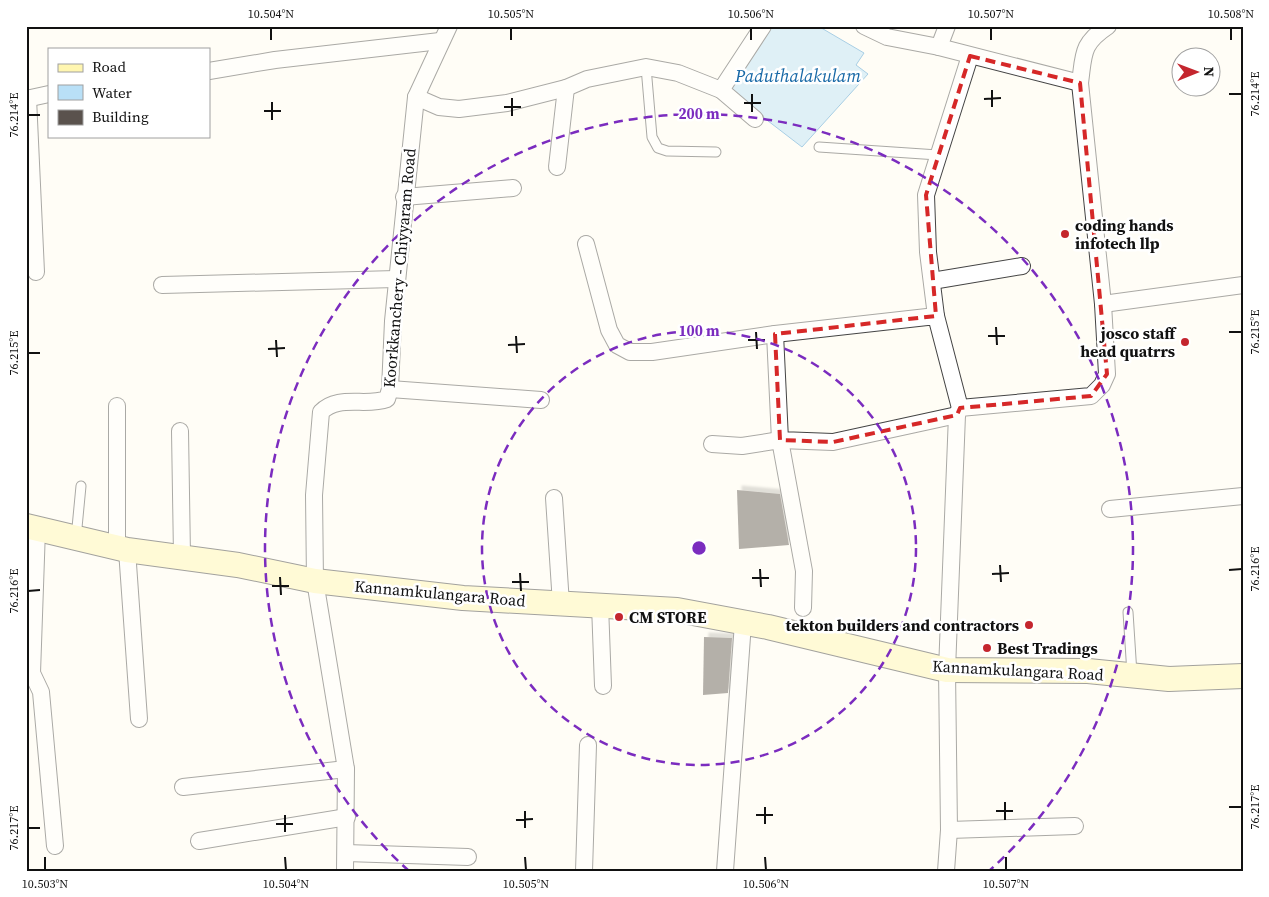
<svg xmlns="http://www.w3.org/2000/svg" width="1269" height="897" font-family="'Source Serif 4',serif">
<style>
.water{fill:#b9e0f7;stroke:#3f96cf}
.building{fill:#5a524d;filter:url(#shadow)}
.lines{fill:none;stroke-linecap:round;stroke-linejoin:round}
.lane-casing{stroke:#444;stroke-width:11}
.street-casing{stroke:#444;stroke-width:18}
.secondary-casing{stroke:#333;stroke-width:26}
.lane{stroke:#fff;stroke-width:9}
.street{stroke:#fff;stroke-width:16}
.secondary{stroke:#fff6b0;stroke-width:24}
.marked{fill:none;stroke:#d62828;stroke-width:4;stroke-dasharray:10 6;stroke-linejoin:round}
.ticks{fill:none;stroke:#111;stroke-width:2}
.ring{fill:none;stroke:#7b2cbf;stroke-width:2.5;stroke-dasharray:9 6}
.poi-dot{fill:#c4262e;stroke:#fff;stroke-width:2}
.labels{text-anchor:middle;stroke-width:5;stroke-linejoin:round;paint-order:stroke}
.poi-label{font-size:16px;font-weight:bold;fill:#111;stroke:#fff;text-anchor:start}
.street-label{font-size:16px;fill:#111;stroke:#fff}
.water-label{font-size:18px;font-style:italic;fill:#1768a6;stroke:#fff}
.centre{fill:#7b2cbf;stroke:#fff;stroke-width:2.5}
.ring-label{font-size:15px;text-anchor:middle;font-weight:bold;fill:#7b2cbf;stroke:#fff;stroke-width:5;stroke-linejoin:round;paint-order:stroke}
.neatline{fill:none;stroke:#111;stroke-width:2}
.ticks-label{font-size:12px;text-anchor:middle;fill:#111}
</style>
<defs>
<filter id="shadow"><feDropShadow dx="4.5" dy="-4.5" stdDeviation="1" flood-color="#0004"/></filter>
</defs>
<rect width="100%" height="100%" fill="#fffdf5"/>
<!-- water -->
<path class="water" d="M771,26h47l46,27 -8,12 12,9 -66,73 -73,-56z"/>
<!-- building -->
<g class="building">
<path d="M737,490l43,4 9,51 -50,4z"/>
<path d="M704,637l28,1 -4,55 -25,2z"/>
</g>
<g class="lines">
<defs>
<g id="lane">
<path d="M646,67l6,70 6,11 9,3 49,1"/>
<path d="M819,147l119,8"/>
<path d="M76,538l5,-52"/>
<path d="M1128,612l4,62"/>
</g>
<g id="street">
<path d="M864,26l23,11 52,10 141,36c4,-29 1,-39 28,-57"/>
<path d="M939,47l8,-21"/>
<path d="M209,71l66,-11 165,-19"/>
<path d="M721,90l42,-64"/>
<path d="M416,97l23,10 20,2 48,-6 59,-15 21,-9 59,-12 32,6 43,17 34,29"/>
<path d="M28,98l8,174"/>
<path d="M26,99l23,-5"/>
<path d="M557,167l9,-79"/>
<path d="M404,197l109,-9"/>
<path d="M586,244l23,86 8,15 13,7h22l123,-18 161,-18 24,92"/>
<path d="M932,281l90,-15"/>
<path d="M162,285l234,-6"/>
<path d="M1103,304l140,-19"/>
<path d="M936,316l-8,-64 -2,-57 44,-139"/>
<path d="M775,334l5,106 53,2 124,-27"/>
<path d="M390,389l151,11"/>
<path d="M180,431l2,125"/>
<path d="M712,444l30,2 38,-6 24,131 -1,37"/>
<path d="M554,498l7,106"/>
<path d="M1110,509l133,-13"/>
<path d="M37,529l-5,144 9,19 14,154"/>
<path d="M117,548v-142"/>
<path d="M127,550l12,169"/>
<path d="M600,605l3,81"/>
<path d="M183,787l163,-18"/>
<path d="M949,830l126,-4"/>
<path d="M199,841l148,-24"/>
<path d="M346,853l122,4"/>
<path d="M345,871l1,-102 -31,-188 -1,-86 7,-83c17,-18 45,-5 66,-13l3,-10 3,-68 23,-224 33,-71"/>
<path d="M584,871l4,-126"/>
<path d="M725,871l18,-248"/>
<path d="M946,871l3,-41 -2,-160 10,-255 3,-7 131,-12 11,-11 5,-11 -4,-70 -23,-221"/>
</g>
<path id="secondary" d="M26,526l101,24 111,15 77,16 148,17 214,12 91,17 179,43 141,1 81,8 74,-3"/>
</defs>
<!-- lane casing -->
<use href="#lane" class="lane-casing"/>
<!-- street casing -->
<use href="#street" class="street-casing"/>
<!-- secondary casing -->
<use href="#secondary" class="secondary-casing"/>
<!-- lane -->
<use href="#lane" class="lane"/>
<!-- street -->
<use href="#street" class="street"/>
<!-- secondary -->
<use href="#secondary" class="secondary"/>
</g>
<!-- marked area -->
<path d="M0 0H1269V897H0ZM970,56l110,27 27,291 -16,22 -131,12 -3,7 -124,27 -53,-2 -5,-106 161,-18 -10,-121z" fill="#fffdf5" fill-opacity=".55" fill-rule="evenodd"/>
<path class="marked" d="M970,56l110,27 27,291 -16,22 -131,12 -3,7 -124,27 -53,-2 -5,-106 161,-18 -10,-121z"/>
<!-- ticks -->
<path class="ticks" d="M271,28v12M511,28v12M751,28v12M991,28v12M1231,28v12M992,90v17M752,94v18M1229,94h13M512,98v18M984,99l17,-1M272,102v18M744,103h17M504,107h17M264,111h17M28,115h12M996,327l1,18M756,332l1,17M1229,332h13M516,336l1,17M988,336h17M276,340l1,17M748,340h17M508,345l17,-1M268,349l17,-1M28,353h12M1000,565l1,17M760,569l1,18M1229,570l13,-1M520,573l1,18M992,574l17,-1M280,577l1,18M752,578h17M512,582h17M272,586h17M28,591l12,-1M1005,802v18M765,807v17M1229,807h13M525,811v17M996,811h17M285,815v17M756,815h17M516,820l17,-1M276,824h17M28,828h12M45,857v13M285,857l1,13M525,857l1,13M765,857l1,13M1006,857v13"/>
<!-- distance rings -->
<g class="ring">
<circle cx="699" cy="548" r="217"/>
<path d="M409 871A434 434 0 1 1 989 871"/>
</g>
<!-- markers -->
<g class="poi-dot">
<circle cx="1065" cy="234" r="5"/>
<circle cx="1185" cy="342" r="5"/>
<circle cx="619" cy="617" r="5"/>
<circle cx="1029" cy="625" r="5"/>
<circle cx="987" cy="648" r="5"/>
</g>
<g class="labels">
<!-- poi labels -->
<g class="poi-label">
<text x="1075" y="231">coding hands<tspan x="1075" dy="18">infotech llp</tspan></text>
<text x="1175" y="339" text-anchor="end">josco staff<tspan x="1175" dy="18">head quatrrs</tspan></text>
<text x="629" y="623">CM STORE</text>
<text x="1019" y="631" text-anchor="end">tekton builders and contractors</text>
<text x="997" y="654">Best Tradings</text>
</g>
<!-- street labels -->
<g class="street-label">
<text transform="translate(399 268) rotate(-85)" y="6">Koorkkanchery - Chiyyaram Road</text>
<text transform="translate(440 593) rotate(5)" y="6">Kannamkulangara Road</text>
<text transform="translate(1018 670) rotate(3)" y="6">Kannamkulangara Road</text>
</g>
<!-- water labels -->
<g class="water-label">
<text x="798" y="82">Paduthalakulam</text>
</g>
</g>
<circle cx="699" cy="548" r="8" class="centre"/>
<g class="ring-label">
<text x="699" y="119">200 m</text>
<text x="699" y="336">100 m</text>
</g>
<!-- border -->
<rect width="1269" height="897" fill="none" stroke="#ffffff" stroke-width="55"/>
<!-- legend -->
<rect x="48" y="48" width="162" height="90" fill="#ffffff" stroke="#a0a0a0"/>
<rect x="58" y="64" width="25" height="8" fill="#fff6b0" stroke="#a0a0a0"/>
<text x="92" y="72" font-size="15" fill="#111111">Road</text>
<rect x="58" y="85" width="25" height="15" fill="#b9e0f7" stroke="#a0a0a0"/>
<text x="92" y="98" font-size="15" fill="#111111">Water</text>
<rect x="58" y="110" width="25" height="15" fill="#5a524d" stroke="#a0a0a0"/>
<text x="92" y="122" font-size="15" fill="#111111">Building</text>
<!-- north arrow -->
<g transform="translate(1196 72) rotate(89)"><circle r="24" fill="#ffffff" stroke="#a0a0a0"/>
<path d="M0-4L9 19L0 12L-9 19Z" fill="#c4262e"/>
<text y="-8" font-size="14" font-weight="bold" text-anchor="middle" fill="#111111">N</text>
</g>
<rect x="28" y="28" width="1214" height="842" class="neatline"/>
<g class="ticks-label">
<text x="271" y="18">10.504°N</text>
<text x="511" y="18">10.505°N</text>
<text x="751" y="18">10.506°N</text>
<text x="991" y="18">10.507°N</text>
<text x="1231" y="18">10.508°N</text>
<text transform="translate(1255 94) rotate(-90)" y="4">76.214°E</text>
<text transform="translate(14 115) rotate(-90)" y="4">76.214°E</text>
<text transform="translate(1255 332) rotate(-90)" y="4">76.215°E</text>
<text transform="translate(14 353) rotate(-90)" y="4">76.215°E</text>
<text transform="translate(1255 569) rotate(-90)" y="4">76.216°E</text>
<text transform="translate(14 591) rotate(-90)" y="4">76.216°E</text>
<text transform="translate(1255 807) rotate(-90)" y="4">76.217°E</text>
<text transform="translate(14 828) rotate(-90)" y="4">76.217°E</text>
<text x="45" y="888">10.503°N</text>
<text x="286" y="888">10.504°N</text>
<text x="526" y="888">10.505°N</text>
<text x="766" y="888">10.506°N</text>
<text x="1006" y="888">10.507°N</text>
</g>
</svg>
